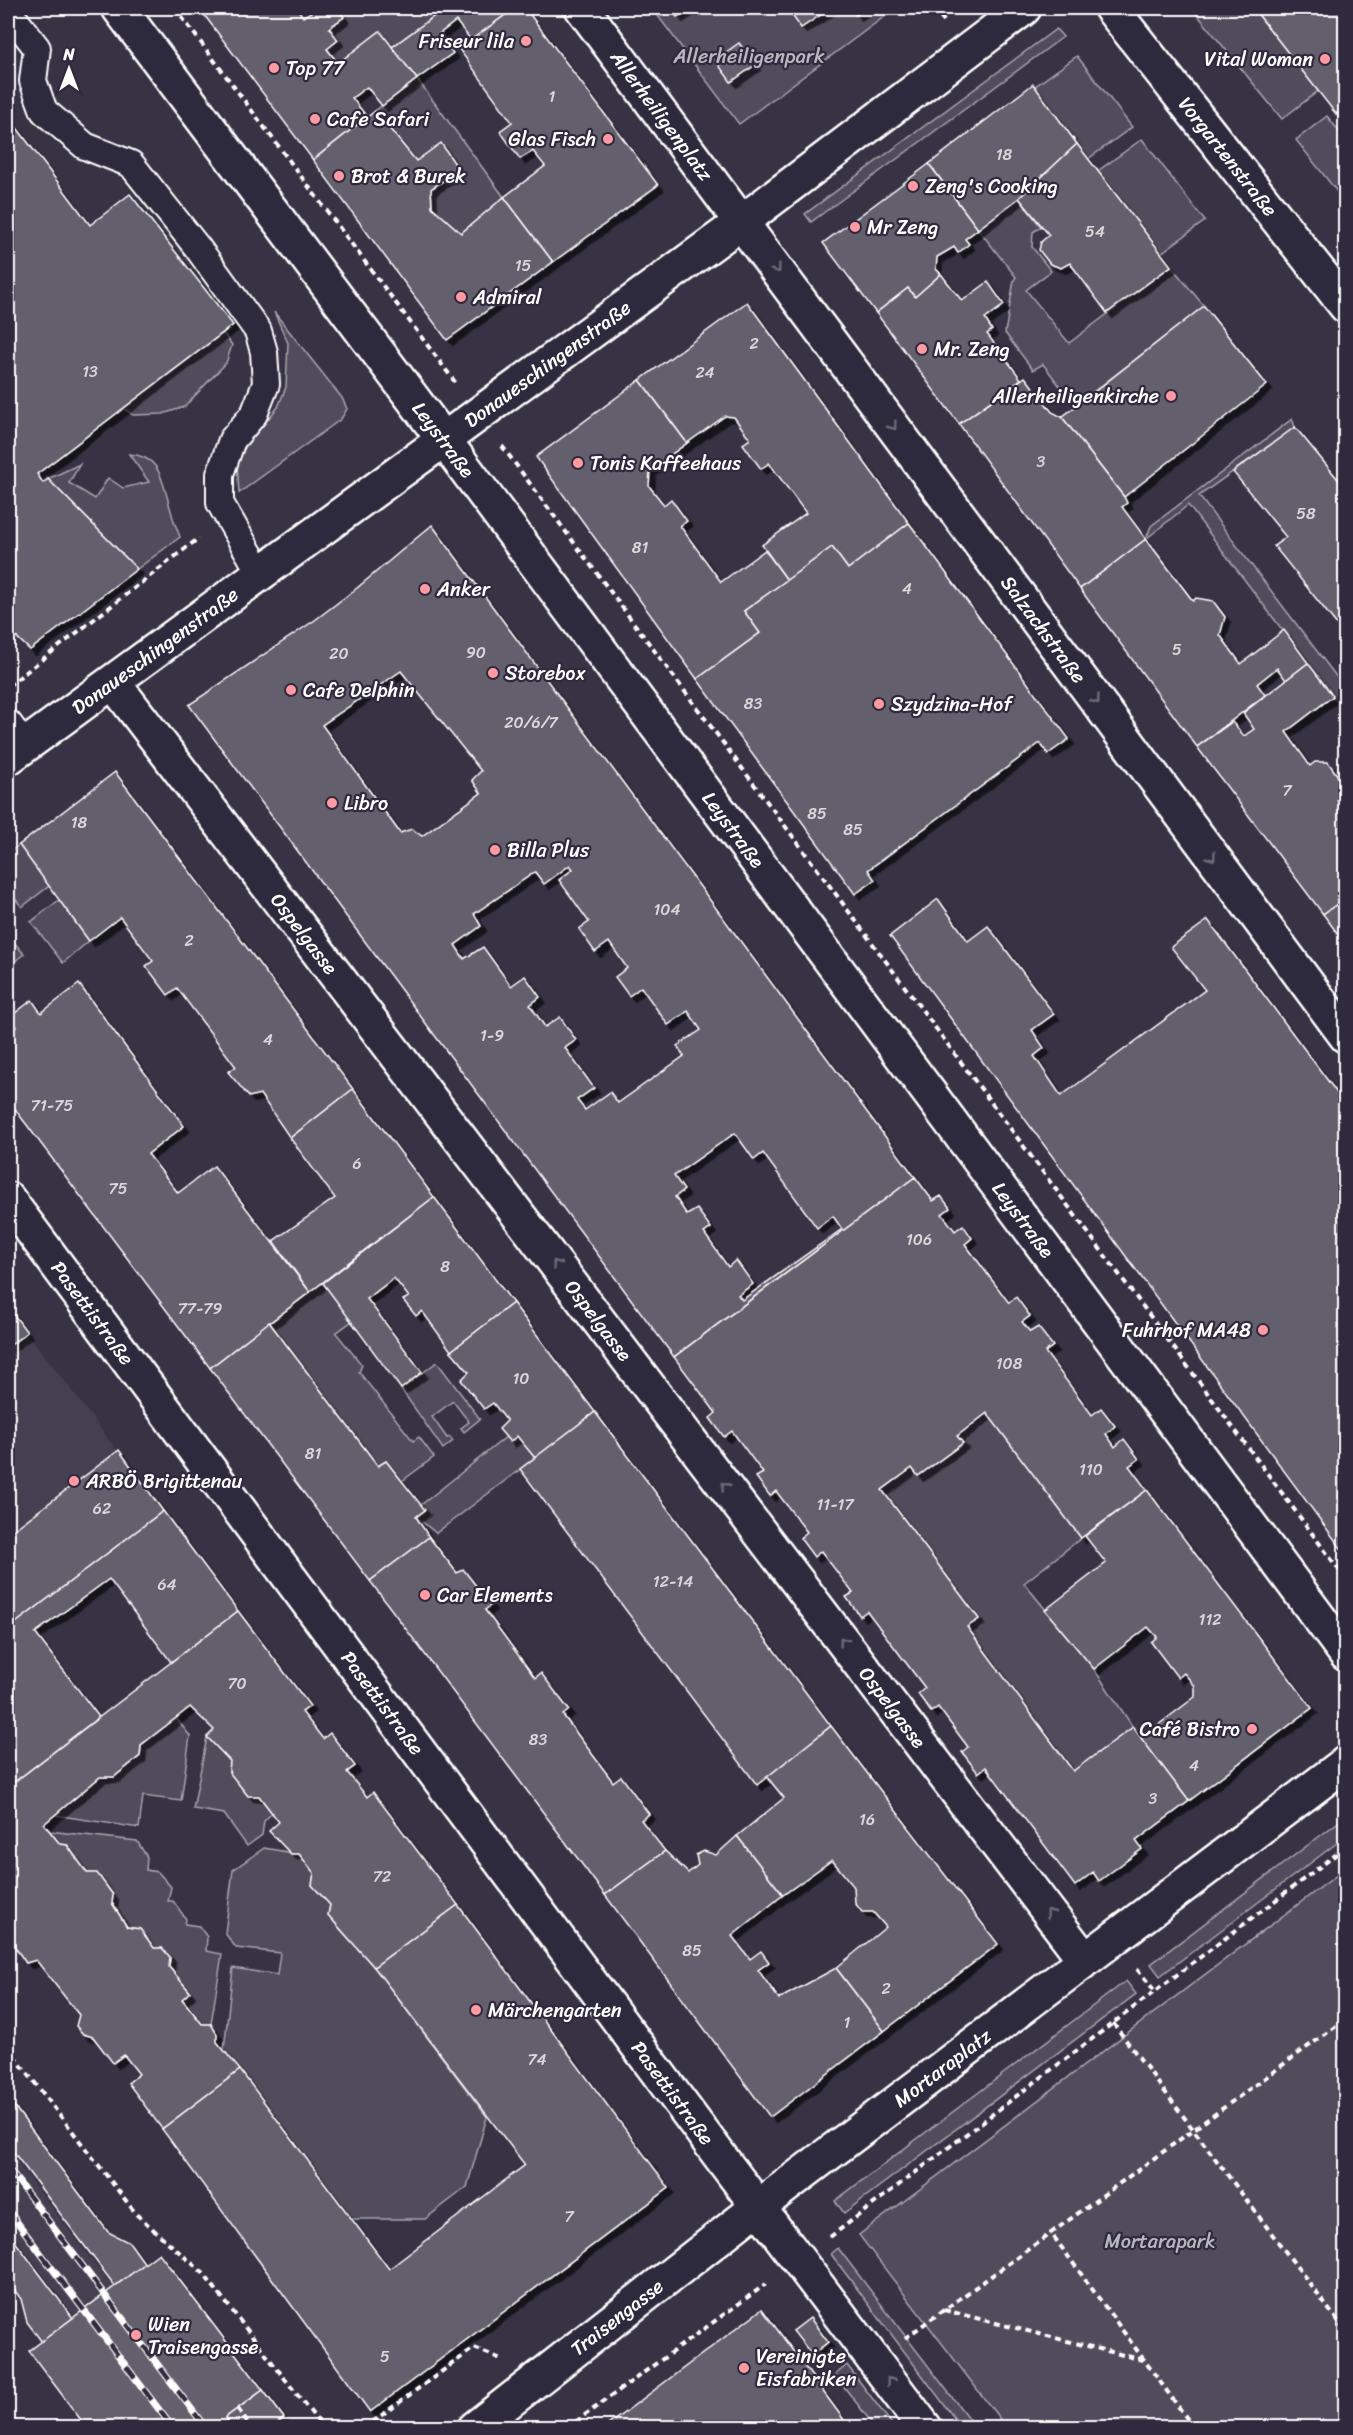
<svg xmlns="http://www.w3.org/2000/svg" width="1353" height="2435" font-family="Sriracha,sans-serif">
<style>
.built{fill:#444051}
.green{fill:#514c5c;stroke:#a8a6ae;stroke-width:1.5}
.building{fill:#635f6d;stroke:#fff;stroke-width:1.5;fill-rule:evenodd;filter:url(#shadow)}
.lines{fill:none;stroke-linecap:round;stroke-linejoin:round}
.service-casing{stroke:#fff;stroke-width:30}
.minor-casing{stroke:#fff;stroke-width:38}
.tertiary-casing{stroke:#fff;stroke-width:38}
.path{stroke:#fff;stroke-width:4;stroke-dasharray:6 4.5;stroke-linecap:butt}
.service{stroke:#2f2a3d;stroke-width:26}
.minor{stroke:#2f2a3d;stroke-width:33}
.tertiary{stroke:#2f2a3d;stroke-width:33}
.rail-casing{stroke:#fff;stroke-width:7}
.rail{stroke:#2f2a3d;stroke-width:4.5;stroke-dasharray:14;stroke-linecap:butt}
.oneway{stroke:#6d6a77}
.poi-dot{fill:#ff9aa2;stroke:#2f2a3d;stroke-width:2}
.labels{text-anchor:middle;stroke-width:4.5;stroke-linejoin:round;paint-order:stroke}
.number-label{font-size:16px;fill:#d8d7da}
.poi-label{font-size:20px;fill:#fff;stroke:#2f2a3d;text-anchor:start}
.park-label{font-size:20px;fill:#b9b7be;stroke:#2f2a3d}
.street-label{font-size:20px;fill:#fff;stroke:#2f2a3d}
</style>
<defs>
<filter id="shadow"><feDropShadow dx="5.5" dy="5.5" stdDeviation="0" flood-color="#0009"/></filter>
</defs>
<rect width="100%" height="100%" fill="#373345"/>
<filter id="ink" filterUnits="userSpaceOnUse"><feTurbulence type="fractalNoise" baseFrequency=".0167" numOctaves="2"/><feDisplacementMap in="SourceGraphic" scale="12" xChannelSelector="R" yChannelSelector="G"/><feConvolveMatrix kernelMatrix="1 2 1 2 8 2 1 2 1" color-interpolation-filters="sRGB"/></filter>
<g filter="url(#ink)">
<!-- built -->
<g class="built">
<path d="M8,1307l155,204 -155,118z"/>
<path d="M8,2150l105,138 -39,29 -66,-88z"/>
</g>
<!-- green -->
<g class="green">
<path d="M337,8h95l5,6 -45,33 -12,-16 -42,32 -11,-14 2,-21 15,-11z"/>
<path d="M652,8h244l-157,116z"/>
<path d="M1192,8h61l65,83 -36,28z"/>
<path d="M1056,29l7,8 -252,185 -6,-8z"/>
<path d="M1077,56l55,71 -44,32 -54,-72z"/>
<path d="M417,79l87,118 -43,36 -29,-26 -1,-18 28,-19 -18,-26 -25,17 -41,-50z"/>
<path d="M1327,116l18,23v48l-7,6 -42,-53z"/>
<path d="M1142,139l63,82 -44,32 -63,-82z"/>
<path d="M1019,198l22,29 -8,5 -1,15 19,24 -25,19 43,53 102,-77 33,40 -129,100 -32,-42 -10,6 -28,-37 9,-53 2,-3 -38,-48z"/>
<path d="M274,312l68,86 5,11 -6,10 -102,74 -2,-31 9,-16 32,-39 8,-20 2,-44z"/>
<path d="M223,333l9,12 -6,18 -42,44 -21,7 -30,1 -10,-7z"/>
<path d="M1292,419l3,8 -96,69 146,192v25l-157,-208 -42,34 5,-13z"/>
<path d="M129,454c30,2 32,22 39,46 3,13 7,25 12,37l-43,32 -89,-90 32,-15 -11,19 26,16 13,-21 15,10 26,-6z"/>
<path d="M19,845l30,41 -27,21 -14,-17v-37z"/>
<path d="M59,900l30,41 -26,22 -32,-41z"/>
<path d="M8,935l16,19 -16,13z"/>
<path d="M323,1283l29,38 -16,12 26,32 -3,7 54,69 6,-4 15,20 -32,24 -16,-20 -8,5 -109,-144z"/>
<path d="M437,1362l43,57 -16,13 -3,-4 8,-6 -16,-21 -21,16 15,21 3,-1 3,4 -10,8 -42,-60z"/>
<path d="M987,1413l94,125 -57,45 70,86 39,58 -60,44 -106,-144 12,-9 -97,-128 30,-22 7,8 43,-33 -5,-7z"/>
<path d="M517,1436l18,22 -99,75 -20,-16 5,-12 85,-68z"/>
<path d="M176,1718l14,18 -9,65 -38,-5 -4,32 -84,-13 45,-38h14l26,-21 1,-11z"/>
<path d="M207,1737l23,24 -1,11 19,23 11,1 13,17 -8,8 -2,14 -15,11 -23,-32 -31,-5z"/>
<path d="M1345,1817v20l-185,139 -9,-12z"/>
<path d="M49,1831l88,10 10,16 -1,13 12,2 13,15 -3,14h5l13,18 -1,5 14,2 8,11 -1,14 16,3 -11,70h-9l-20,-25 8,-7 -21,-25 1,-10 -8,-9h-8l-14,-19 -13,-2 -15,-24 1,-9 -16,-20 -10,-1 -19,-28 -8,-1z"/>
<path d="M264,1848l35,6 15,19 -2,12 18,20 -2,10 46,52 113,150 -20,70 -42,32h-74l-127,-169 9,-82 44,7 3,-22 -44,-5 -11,-15 8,-63z"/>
<path d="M1345,1869v558h-339l-147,-192z"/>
<path d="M1126,1981l10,13 -292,219 -9,-12z"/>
<path d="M838,2248l137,179h-14l-130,-173z"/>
<path d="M847,2365l47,62h-19l-40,-52z"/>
</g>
<!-- building -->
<g class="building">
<path d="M199,8h98l6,9 14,-9h20l7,9 -15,11 9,12 -11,9 11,14 42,-32 37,48 -35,27 -15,-19 -15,11 15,19 -54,43z"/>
<path d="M432,8h83l-44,32 -15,-19 -17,13 14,19 -36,26 -25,-32 45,-33z"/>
<path d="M515,8h10l133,177 -105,77 -49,-65 41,-31 -12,-15 -13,8 -20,-28 12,-9 -53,-73z"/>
<path d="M671,8h20l-14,9z"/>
<path d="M787,8h44l-30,20z"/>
<path d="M851,8h16l-11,7z"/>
<path d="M1253,8h93v99l-10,7z"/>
<path d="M739,43l16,22 -24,17 -16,-22z"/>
<path d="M1033,84l44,60 -58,54 -41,31 -49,-65z"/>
<path d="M1346,107v19l-10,-12z"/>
<path d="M375,111l41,50 25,-18 18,27 -28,19 1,18 29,26 43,-36 49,65 -106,78 -134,-180z"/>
<path d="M8,116l82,109 40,-31 103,131 -196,149 6,9 5,-4 89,90 -107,81 -22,-21z"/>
<path d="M1077,144l94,122 -64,47 -37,-50 -9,5 -11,-4 -11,-14 2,-8 8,-7 -30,-37z"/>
<path d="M929,164l49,65 -13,10 4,5 -11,9 -4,-6 -17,10 -1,12 5,5 -26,23 -7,-9 -32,25 -53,-70z"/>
<path d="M941,274l21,27 26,-19 16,23 -19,14 7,11 -5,4 34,45 -62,45 -83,-111 32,-25 7,9z"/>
<path d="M747,302l162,221 -61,46 -16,-22 -45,33 -25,-35 44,-32 -37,-50 -8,6 -18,-25 7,-5 -16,-22 -9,-1 -38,27 -47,-63z"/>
<path d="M1204,306l63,79 -143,112 -62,-80z"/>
<path d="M1025,377l27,35 10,5 62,80 3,6 -5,4 24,32 -66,50 -121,-165z"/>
<path d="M640,380l47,63 -37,27 -1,16 15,19 7,-6 16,22 -7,5 41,56 44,-32 22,30 -43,31 16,22 -63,46 -161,-222z"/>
<path d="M1295,427l51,62v147l-72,-90 12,-9 -53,-65z"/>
<path d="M909,523l160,216 -21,15 -8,-11 -172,127 7,10 -20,14 -158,-215 63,-46 -16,-22 88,-64 16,22z"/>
<path d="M432,525l483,652 -241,180 -485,-652 126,-85 42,-32zM401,671l80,100 -9,9 9,13 -59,43 -10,-7 -12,4 -78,-108zM570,865l3,4 -14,11 30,42 -10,7 16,23 14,-10 18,26 -12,9 14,19 12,-9 27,38 20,-14 13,19 -24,16 7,10 -66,47 -8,-11 -25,18 -8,-10 17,-12 -29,-40 11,-8 -16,-23 -15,10 -15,-22 10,-8 -15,-21 -14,10 -28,-39 -19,12 -9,-14 26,-19 -7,-12 61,-42 9,12zM735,1133l19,27 9,-7 54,75 16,-12 9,13 -100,71 -4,-5 15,-11 -17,-24 -8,7 -24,-34 7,-5 -14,-19 -10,6 -12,-18 9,-7 -10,-14z"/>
<path d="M1146,539l47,62 3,-3 17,3 12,16 -5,18 21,29 43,-34 24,33 -22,17 -9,-12 -20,16 8,11 -68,52 -117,-158z"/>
<path d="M1308,663l25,33 -47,36 24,34 5,-4h13l16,23 -2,11 -5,4 9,12v86l-23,16 -126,-167 35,-25 12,14 10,-7 -11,-16z"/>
<path d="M115,772l238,317 -63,49 -30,-44 -11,3 -21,-25 8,-5 -59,-79 -9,7 -22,-29 7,-5 -33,-44 -31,24 -70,-96z"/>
<path d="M1346,898v47l-23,-31z"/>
<path d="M938,899l30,42 20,-15 66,88 -22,16 12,18 -10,8 27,40 144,-106 -34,-43 37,-27 138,185v450l-456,-619z"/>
<path d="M79,984l105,142 -36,28 30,39 36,-27 96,126 -100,76 -202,-268v-67l8,-6 -6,-10 22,-17 9,13z"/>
<path d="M353,1089l81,108 -124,95 -37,-51 62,-43 -45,-60z"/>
<path d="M915,1177l18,24 8,-5 9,12 -8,6 13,17 8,-6 9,13 -7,6 44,59 7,-6 14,19 -8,6 8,10 8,-5 15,19 -8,6 47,63 9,-7 14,18 -9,8 9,13 9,-8 15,20 -10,7 18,24 -66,48 -94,-125 -30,23 6,7 -45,33 -6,-8 -30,22 97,129 -12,8 106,144 60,-44 56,74 -53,40 6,8 -43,32 -6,-9 -18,14 -89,-119 -8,6 -16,-21 6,-5 -30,-40 -7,5 -13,-18 7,-6 -58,-77 -7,5 -14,-19 7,-4 -32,-42 -7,6 -14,-19 7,-6 -31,-41 -6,5 -14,-19 7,-4 -31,-42 -8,6 -14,-19 6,-5 -42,-56z"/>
<path d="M434,1197l79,106 -62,48 -29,-40 -6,5 -13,-16 6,-3 -15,-19 -27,21 55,73 -21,17 -78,-106z"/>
<path d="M513,1303l82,109 -60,46 -18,-22 -7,6 -11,-13 8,-8 -14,-18 -9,6 -23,-29 8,-8 -18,-21z"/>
<path d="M8,1307l19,25 -19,15z"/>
<path d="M269,1322l109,144 8,-5 39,49 -9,7 13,20 -59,44 -160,-213z"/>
<path d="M595,1412l236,314 -74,59 -237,-316z"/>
<path d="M119,1450l44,61 -155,118v-95z"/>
<path d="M1147,1490l165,218 -123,93 -48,-63 54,-41v-11l-11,-13 -6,5 -27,-36 6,-5 -9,-10 -54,42 -49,-59 61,-47 -21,-27z"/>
<path d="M163,1511l75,100 -67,51 -62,-83 -74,54 64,84 -91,70v-158z"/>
<path d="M429,1537l28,36 6,-4 28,36 -6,5 50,68 6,-5 28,37 -6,5 50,67 8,-6 28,38 -8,6 24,31 -60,44 -235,-314z"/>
<path d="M238,1611l72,95 -8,6 21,27 7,-6 25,33 -8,6 20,25 6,-5 85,113 -84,62 -46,-52 2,-10 -18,-20 2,-12 -15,-19h-8l-22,-23 10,-9 -20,-26h-11l-19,-24 1,-11 -23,-24 7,-7 -24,-23 -14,11 -35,27 -1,11 -26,21h-14l-56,47 16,20 7,1 20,28h10l16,22 -1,8 15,24 13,2 14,19h8l8,9 -1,10 21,25 -8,7 20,25h9l6,10v8l23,28 -78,59 -34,-46 11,-9 -15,-19 -11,8 -20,-26 -10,-3 -7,-8 3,-11 -43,-55 -10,3 -18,-26v-9l2,-1 -2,-2v-138z"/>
<path d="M831,1726l167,218 -114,87 -48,-63 50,-41 -13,-15h-11l-7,-9 -1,-16 -22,-27 -49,35 -46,-59 47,-38 -17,-21z"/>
<path d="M737,1836l46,59 -51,41 18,23 11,-8 8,11 -11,8 21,29 57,-31 48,63 -114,86 -165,-222 60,-44 23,22 10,-8 -2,-10 8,-4 12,4z"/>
<path d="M458,1905l211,283 -299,224 -208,-283 78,-59 149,199 136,-104 -151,-198z"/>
<path d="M8,2098l100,134 22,11 15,21 -30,22 -107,-141z"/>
<path d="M8,2232l65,86 -31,24 -15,-20 -6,-23 -13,-18z"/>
<path d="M159,2253l104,137 -38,28 7,10h-145l-58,-77z"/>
<path d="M762,2309l88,119h-246z"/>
<path d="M810,2318l18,24 -16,13 -19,-24z"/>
<path d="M263,2390l21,28 -12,10h-40l-7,-10z"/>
</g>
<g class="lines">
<defs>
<g id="service">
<path d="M8,11l29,37 -4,33 11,30 41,35 46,18 66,83 61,84 6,21 2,32 -12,30 -22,26 -12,34v29l41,71"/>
<path d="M8,723l17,23"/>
</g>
<g id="minor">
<path id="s1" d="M119,8l325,432 902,1214"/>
<path id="s2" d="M582,8l764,1028"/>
<path id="s3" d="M1111,8l235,298"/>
<path id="s4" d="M113,682l972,1278"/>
<path id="s5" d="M8,758l735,-537 281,-213"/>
<path id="s6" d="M8,1199l714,960 203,269"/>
</g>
<g id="tertiary">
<path id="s7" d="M475,2428l283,-221 588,-444"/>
</g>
</defs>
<!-- service casing -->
<use href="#service" class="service-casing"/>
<!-- minor casing -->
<use href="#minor" class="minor-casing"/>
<!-- tertiary casing -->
<use href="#tertiary" class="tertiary-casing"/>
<!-- path -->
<g class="path">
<path d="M175,8l280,374"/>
<path d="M934,8l10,13"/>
<path d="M502,446l844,1133"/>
<path d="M8,686l191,-148"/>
<path d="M1137,1969l18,22"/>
<path d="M1113,2023l233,309"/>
<path d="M8,2048l129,167 66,58 120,155"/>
<path d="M830,2237l516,-390"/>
<path d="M944,2310l199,50"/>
<path d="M905,2338l146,-105"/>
<path d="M238,2409l13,19"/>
<path d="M364,2428l110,-80 27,11"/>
<path d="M567,2428l199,-144"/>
<path d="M1194,2428l-143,-195 295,-214"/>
</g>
<!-- service -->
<use href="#service" class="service"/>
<!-- minor -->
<use href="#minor" class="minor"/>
<!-- tertiary -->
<use href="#tertiary" class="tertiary"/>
<defs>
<g id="rail">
<path d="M8,2168l198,260"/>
<path d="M8,2210l165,218"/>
</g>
</defs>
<!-- rail casing -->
<use href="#rail" class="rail-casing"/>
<!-- rail -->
<use href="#rail" class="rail"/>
</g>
<!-- one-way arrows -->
<defs><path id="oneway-chevron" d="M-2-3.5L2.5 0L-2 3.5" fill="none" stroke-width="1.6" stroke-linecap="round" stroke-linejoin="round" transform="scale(1.5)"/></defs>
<g class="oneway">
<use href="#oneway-chevron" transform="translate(777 269) rotate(54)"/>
<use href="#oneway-chevron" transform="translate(893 426) rotate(53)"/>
<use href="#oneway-chevron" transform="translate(1096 700) rotate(53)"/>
<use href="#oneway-chevron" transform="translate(1212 857) rotate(53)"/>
<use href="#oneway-chevron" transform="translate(556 1264) rotate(-127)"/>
<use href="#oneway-chevron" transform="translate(725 1486) rotate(-127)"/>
<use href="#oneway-chevron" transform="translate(843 1641) rotate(-127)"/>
<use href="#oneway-chevron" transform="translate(1050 1913) rotate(-127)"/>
<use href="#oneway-chevron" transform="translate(890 2381) rotate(-127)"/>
</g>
</g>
<!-- markers -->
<g class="poi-dot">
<circle cx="526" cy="41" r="6"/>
<circle cx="1325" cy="59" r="6"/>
<circle cx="274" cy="68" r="6"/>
<circle cx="315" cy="119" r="6"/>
<circle cx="608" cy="139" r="6"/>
<circle cx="339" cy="176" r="6"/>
<circle cx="913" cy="186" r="6"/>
<circle cx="855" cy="227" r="6"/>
<circle cx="461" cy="297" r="6"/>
<circle cx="922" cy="349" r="6"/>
<circle cx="1171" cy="396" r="6"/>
<circle cx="578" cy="463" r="6"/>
<circle cx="425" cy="589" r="6"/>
<circle cx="493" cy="673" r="6"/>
<circle cx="291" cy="690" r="6"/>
<circle cx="879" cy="704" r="6"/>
<circle cx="332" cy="803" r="6"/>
<circle cx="495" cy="850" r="6"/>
<circle cx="1263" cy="1330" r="6"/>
<circle cx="74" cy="1481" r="6"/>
<circle cx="425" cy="1595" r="6"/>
<circle cx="1252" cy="1729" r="6"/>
<circle cx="476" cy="2010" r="6"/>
<circle cx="136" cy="2335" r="6"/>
<circle cx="744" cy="2368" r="6"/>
</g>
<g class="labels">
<!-- number labels -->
<g class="number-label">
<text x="552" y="102">1</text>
<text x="1004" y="160">18</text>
<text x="1095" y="237">54</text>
<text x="523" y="271">15</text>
<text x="754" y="349">2</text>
<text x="90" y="377">13</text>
<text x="705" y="378">24</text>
<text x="1041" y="467">3</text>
<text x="1306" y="519">58</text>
<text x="640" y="553">81</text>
<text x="907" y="594">4</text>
<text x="1177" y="655">5</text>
<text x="476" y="658">90</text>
<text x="339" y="659">20</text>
<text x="753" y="709">83</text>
<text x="531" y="728">20/6/7</text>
<text x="1287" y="796">7</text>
<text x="817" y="819">85</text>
<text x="79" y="828">18</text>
<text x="853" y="835">85</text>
<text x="667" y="915">104</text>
<text x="189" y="946">2</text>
<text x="492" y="1041">1-9</text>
<text x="268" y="1045">4</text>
<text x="52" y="1111">71-75</text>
<text x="357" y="1169">6</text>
<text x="118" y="1194">75</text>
<text x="919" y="1245">106</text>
<text x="445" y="1272">8</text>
<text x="200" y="1314">77-79</text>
<text x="1009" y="1369">108</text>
<text x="521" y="1384">10</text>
<text x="313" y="1459">81</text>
<text x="1091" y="1475">110</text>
<text x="835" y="1510">11-17</text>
<text x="102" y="1514">62</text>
<text x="673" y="1587">12-14</text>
<text x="167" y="1590">64</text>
<text x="1210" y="1625">112</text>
<text x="237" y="1689">70</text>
<text x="538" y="1745">83</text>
<text x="1194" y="1771">4</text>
<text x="1153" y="1804">3</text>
<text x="867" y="1825">16</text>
<text x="382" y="1882">72</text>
<text x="692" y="1956">85</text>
<text x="886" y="1994">2</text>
<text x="847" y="2028">1</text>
<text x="537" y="2065">74</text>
<text x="569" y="2222">7</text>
<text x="385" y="2362">5</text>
</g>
<!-- poi labels -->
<g class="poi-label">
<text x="514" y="48" text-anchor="end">Friseur lila</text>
<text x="1313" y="66" text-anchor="end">Vital Woman</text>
<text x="286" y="75">Top 77</text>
<text x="327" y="126">Cafe Safari</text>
<text x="596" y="146" text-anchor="end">Glas Fisch</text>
<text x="351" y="183">Brot &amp; Burek</text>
<text x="925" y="193">Zeng's Cooking</text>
<text x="867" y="234">Mr Zeng</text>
<text x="473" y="304">Admiral</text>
<text x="934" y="356">Mr. Zeng</text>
<text x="1159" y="403" text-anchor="end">Allerheiligenkirche</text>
<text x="590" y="470">Tonis Kaffeehaus</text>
<text x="437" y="596">Anker</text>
<text x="505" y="680">Storebox</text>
<text x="303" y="697">Cafe Delphin</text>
<text x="891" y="711">Szydzina-Hof</text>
<text x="344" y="810">Libro</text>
<text x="507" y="857">Billa Plus</text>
<text x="1251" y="1337" text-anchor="end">Fuhrhof MA48</text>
<text x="86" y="1488">ARBÖ Brigittenau</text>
<text x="437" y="1602">Car Elements</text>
<text x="1240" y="1736" text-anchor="end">Café Bistro</text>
<text x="488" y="2017">Märchengarten</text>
<text x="148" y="2331">Wien<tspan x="148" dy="23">Traisengasse</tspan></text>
<text x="756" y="2363">Vereinigte<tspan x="756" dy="23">Eisfabriken</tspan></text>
</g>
<!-- park labels -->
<g class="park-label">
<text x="749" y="63">Allerheiligenpark</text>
<text x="1160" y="2248">Mortarapark</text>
</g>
<!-- street labels -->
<g class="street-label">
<text dy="7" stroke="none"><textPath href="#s2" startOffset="134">Allerheiligenplatz</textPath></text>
<text dy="7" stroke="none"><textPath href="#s3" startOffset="189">Vorgartenstraße</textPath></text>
<text dy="7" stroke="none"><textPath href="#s5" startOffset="668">Donaueschingenstraße</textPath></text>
<text dy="7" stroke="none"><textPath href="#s1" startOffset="540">Leystraße</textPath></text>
<text dy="7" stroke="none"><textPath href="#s2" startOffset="774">Salzachstraße</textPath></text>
<text dy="7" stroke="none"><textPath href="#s5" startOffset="182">Donaueschingenstraße</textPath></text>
<text dy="7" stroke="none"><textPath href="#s1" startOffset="1026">Leystraße</textPath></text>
<text dy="7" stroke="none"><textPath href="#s4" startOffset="316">Ospelgasse</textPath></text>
<text dy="7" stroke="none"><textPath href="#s1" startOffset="1512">Leystraße</textPath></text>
<text dy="7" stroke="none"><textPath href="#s6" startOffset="142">Pasettistraße</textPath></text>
<text dy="7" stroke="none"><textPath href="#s4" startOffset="802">Ospelgasse</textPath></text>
<text dy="7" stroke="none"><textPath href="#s6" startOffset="628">Pasettistraße</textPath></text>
<text dy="7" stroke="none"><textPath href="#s4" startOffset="1288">Ospelgasse</textPath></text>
<text dy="7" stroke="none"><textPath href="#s7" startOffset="590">Mortaraplatz</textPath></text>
<text dy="7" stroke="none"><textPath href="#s6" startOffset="1114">Pasettistraße</textPath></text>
<text dy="7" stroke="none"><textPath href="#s7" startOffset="180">Traisengasse</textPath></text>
</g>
</g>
<!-- margin -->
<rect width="1353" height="2435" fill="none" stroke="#2f2a3d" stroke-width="30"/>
<rect x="15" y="15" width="1323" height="2405" fill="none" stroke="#fff" stroke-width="2" filter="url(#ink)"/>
<!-- north arrow -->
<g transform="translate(69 69)" stroke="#2f2a3d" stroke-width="4.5" paint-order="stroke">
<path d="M0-4.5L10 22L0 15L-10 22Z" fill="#ffffff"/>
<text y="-9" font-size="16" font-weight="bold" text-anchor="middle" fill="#ffffff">N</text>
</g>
</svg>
